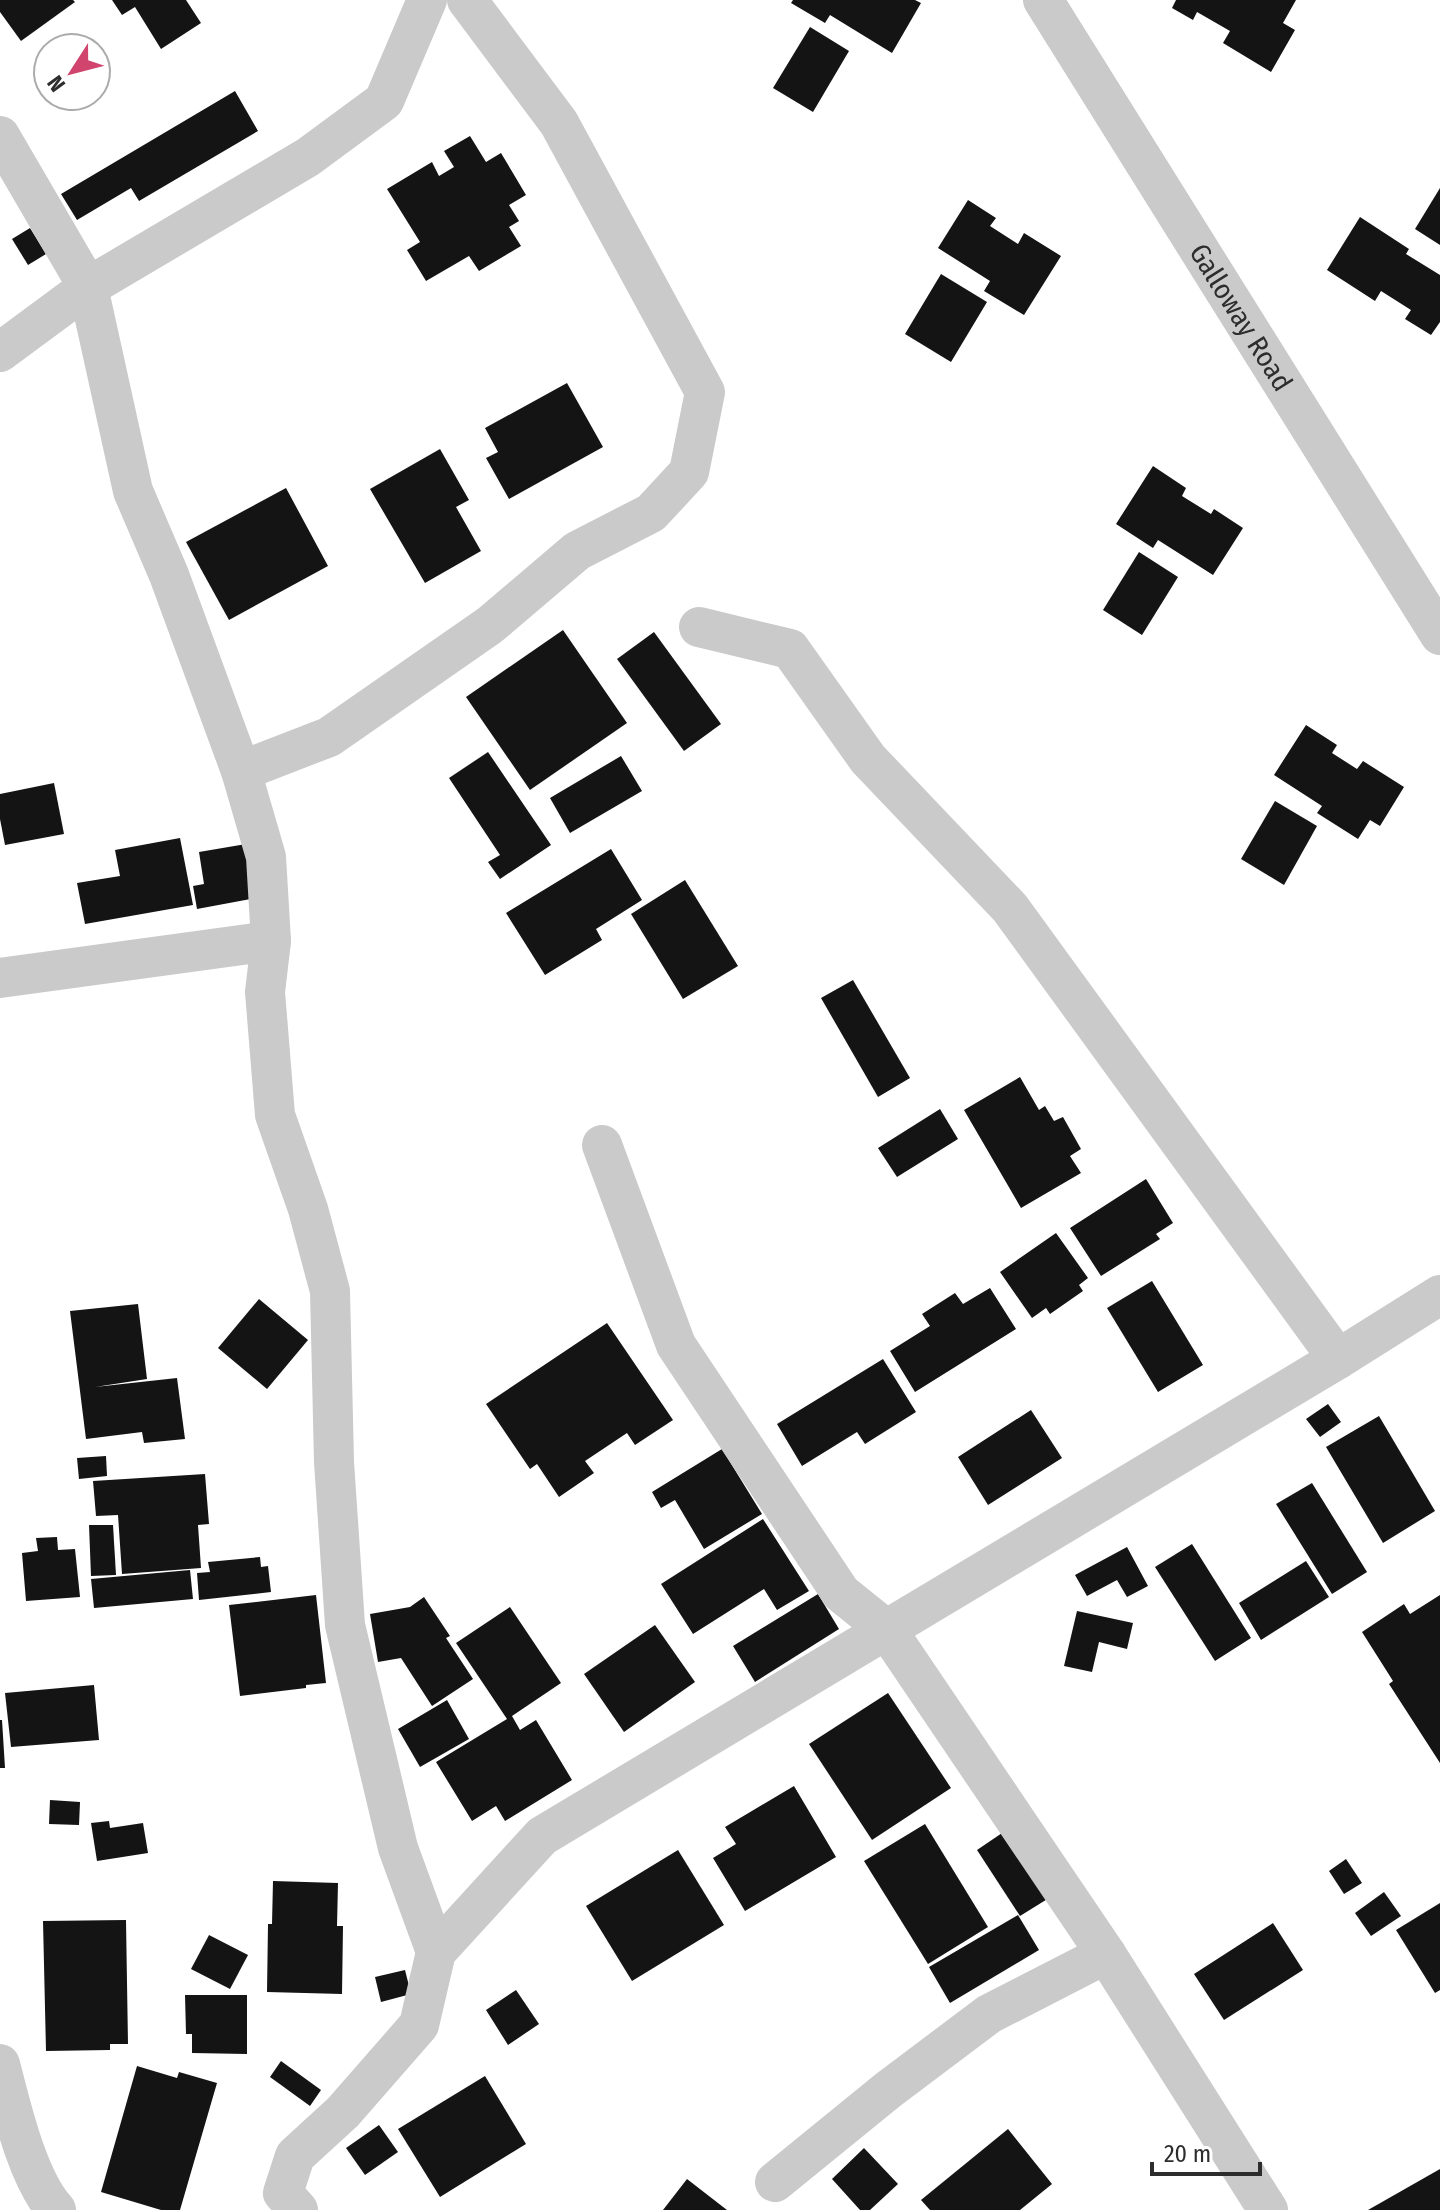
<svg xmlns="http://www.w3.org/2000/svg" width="1440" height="2210" font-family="'Fira Sans Condensed',sans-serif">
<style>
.building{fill:#141414}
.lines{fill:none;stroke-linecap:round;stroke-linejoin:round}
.minor{stroke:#cacaca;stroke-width:40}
.labels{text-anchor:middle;stroke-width:8;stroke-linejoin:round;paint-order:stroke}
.street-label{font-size:28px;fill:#2d2d2d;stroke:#fff}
</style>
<rect width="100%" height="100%" fill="#fff"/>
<!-- building -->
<g class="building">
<path d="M0,0h73l2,2 -54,39 -21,-29z"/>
<path d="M112,0h74l15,23 -40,26 -26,-42 -13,8z"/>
<path d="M793,0h122l6,3 -29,50 -62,-38 -5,8 -34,-20z"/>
<path d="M1176,0h120l-13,23 12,7 -24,42 -48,-29 7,-12 -33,-19 -4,8 -21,-12z"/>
<path d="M810,27l39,24 -36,61 -40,-24z"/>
<path d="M235,91l23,40 -119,70 -8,-13 -54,32 -16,-26z"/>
<path d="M470,136l16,26 15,-9 25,42 -17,10 10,16 -10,6 12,19 -42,25 -10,-15 -43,25 -19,-31 13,-8 -33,-53 45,-27 7,14 15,-9 -10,-16z"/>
<path d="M1440,188v57l-25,-16z"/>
<path d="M968,200l28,18 -6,8 28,18 6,-11 37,23 -37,59 -40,-24 6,-10 -52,-33z"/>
<path d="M1360,217l49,32 -3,5 34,21v47l-9,13 -26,-16 6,-9 -30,-19 -6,10 -48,-31z"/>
<path d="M30,228l16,26 -18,11 -16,-26z"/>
<path d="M941,274l46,28 -36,60 -46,-28z"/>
<path d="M567,383l36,64 -94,52 -23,-41 12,-6 -13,-24z"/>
<path d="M440,449l29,51 -13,7 25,44 -56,32 -55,-94z"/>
<path d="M1153,466l33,22 -4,8 29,18 3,-5 29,19 -30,47 -55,-35 -5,8 -37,-24z"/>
<path d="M286,488l42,78 -99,54 -43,-78z"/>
<path d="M1139,552l39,25 -36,58 -39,-25z"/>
<path d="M563,630l64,93 -97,67 -64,-93z"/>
<path d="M654,632l67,92 -37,27 -67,-92z"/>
<path d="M1306,725l31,20 -5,8 25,16 6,-8 41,26 -24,39 -10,-6 -12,19 -41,-26 5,-7 -48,-31z"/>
<path d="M488,752l63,93 -51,34 -12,-17 12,-7 -51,-77z"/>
<path d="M621,756l21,35 -72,42 -20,-35z"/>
<path d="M54,783l10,51 -59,11 -5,-26v-25z"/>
<path d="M1275,801l42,25 -33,59 -43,-26z"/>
<path d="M180,838l13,67 -108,19 -8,-41 43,-7 -5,-26z"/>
<path d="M252,843l10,54 -65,12 -4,-23 11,-2 -5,-32z"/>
<path d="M611,849l31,51 -46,29 6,11 -57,35 -39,-62z"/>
<path d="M685,880l53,86 -55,33 -52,-85z"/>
<path d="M853,980l57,98 -32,19 -57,-99z"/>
<path d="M1020,1077l19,33 6,-4 9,15 9,-4 18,32 -11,7 11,17 -60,35 -57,-98z"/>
<path d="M940,1109l18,30 -61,38 -19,-29z"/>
<path d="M1146,1179l27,44 -17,11 4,5 -59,37 -31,-48z"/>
<path d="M1056,1233l32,45 -9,7 4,6 -33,23 -4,-6 -14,10 -32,-46z"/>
<path d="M1152,1281l51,84 -45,27 -51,-84z"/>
<path d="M990,1288l26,41 -101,63 -25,-41 40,-25 -8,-12 33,-21 8,11z"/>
<path d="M259,1299l49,41 -41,49 -49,-41z"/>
<path d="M138,1304l9,75 -52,8 82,-9 8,61 -41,4 -2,-11 -56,7 -16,-128z"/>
<path d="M607,1323l66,97 -38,25 -8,-12 -42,28 9,12 -35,24 -22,-33 -7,5 -44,-65z"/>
<path d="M883,1359l33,53 -51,32 -8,-12 -55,34 -25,-42z"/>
<path d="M1328,1404l13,18 -21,15 -14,-18z"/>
<path d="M1031,1410l31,48 -74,47 -30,-48z"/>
<path d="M1379,1416l56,95 -52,32 -57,-96z"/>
<path d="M722,1449l40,65 -58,35 -29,-49 -14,8 -9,-16z"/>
<path d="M106,1456l1,20 -28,3 -2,-21z"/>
<path d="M205,1474l4,50 -11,1 3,43 -79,6 -4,-59 -22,1 -3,-35z"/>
<path d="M1312,1483l55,89 -35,22 -56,-90z"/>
<path d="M763,1519l46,72 -32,19 -13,-21 -71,45 -32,-50z"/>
<path d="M89,1525h24l3,50 -25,1z"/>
<path d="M57,1537l1,13 17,-1 5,48 -54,4 -4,-48 16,-2 -2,-13z"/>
<path d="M1192,1544l59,94 -36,23 -60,-94z"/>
<path d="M1127,1547l21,39 -21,11 -10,-17 -30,16 -12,-21z"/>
<path d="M260,1557l1,10 7,-1 3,26 -72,8 -2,-27 13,-1 -2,-10z"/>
<path d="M1306,1561l23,36 -68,43 -22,-37z"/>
<path d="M190,1570l3,29 -99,9 -3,-29z"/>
<path d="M818,1594l21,35 -84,53 -22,-36z"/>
<path d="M316,1595l10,88 -20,2v3l-66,8 -11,-91z"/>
<path d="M1440,1595v168l-51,-79 4,-3 -31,-49 42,-28 6,10z"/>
<path d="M424,1597l26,39 -4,2 27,41 -41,27 -31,-48 -23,4 -8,-48 40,-7z"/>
<path d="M510,1607l51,76 -49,33 8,14 16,-10 36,60 -67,41 -9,-15 -24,15 -36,-59 71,-43 -51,-76z"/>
<path d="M1077,1611l56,12 -6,26 -28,-7 -7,30 -28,-6z"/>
<path d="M655,1625l40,57 -71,50 -40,-58z"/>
<path d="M94,1685l5,55 -88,7 -6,-54z"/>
<path d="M888,1693l63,95 -79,52 -63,-96z"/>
<path d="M447,1700l22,39 -49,28 -22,-38z"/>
<path d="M0,1720h2l3,48h-5z"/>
<path d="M794,1786l42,71 -91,54 -32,-53 23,-14 -11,-17z"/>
<path d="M50,1800l30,2 -1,23 -30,-1z"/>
<path d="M109,1821l1,7 33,-5 5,30 -51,8 -6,-38z"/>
<path d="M925,1824l63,103 -60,37 -64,-103z"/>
<path d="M1005,1831l44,67 -29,18 -43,-66z"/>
<path d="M678,1850l46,75 -92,56 -46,-75z"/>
<path d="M1346,1859l16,24 -18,11 -15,-23z"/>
<path d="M273,1881l65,2 -1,43h6l-1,68 -75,-2 1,-68h4z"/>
<path d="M1384,1892l17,24 -30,20 -16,-23z"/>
<path d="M1440,1903v87l-5,3 -39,-63z"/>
<path d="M1018,1915l21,35 -89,53 -21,-36z"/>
<path d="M126,1920l2,124h-18v6l-64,1 -3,-130z"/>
<path d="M1273,1923l30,47 -79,50 -30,-46z"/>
<path d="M209,1935l39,20 -18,34 -39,-20z"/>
<path d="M405,1970l6,24 -30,8 -6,-25z"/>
<path d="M516,1990l23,34 -31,21 -22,-35z"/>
<path d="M185,1995h62v59l-55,-1v-19h-6z"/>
<path d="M281,2061l40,29 -11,16 -40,-29z"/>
<path d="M137,2066l40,12 2,-6 38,11 -37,127h-19l-60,-18z"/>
<path d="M485,2076l41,68 -86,53 -42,-68z"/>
<path d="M379,2125l19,27 -33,23 -19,-27z"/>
<path d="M1008,2129l44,55 -32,26h-90l-9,-10z"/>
<path d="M864,2148l34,36 -28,26h-10l-28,-31z"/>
<path d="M1440,2169v41h-72z"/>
<path d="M687,2179l40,31h-64z"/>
</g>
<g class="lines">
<!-- minor -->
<g class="minor">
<path id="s1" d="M1043,0l397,635"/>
<path d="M0,136l88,151 45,204 36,84 72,196 25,86 5,84 -6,51 10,123 33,94 22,82 4,171 11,163 53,223 38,104"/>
<path d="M0,352l88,-65 220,-130 76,-56 43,-101"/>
<path d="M699,627l91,22 78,110 142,149 328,451"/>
<path d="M241,771l88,-34 161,-112 87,-74 74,-38 38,-41 16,-80 -146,-269 -92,-123"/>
<path d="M0,978l271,-37"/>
<path d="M602,1145l74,200 165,248 46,37 219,324 162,256"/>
<path d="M0,2064c11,42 27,114 56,146"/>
<path d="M775,2182l113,-92 101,-76 117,-60"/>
<path d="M298,2210l-15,-17 12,-37 48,-44 76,-87 17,-73 106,-116 796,-477 102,-64"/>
</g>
</g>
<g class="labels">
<!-- street labels -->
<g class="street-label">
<text dy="10" stroke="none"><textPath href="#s1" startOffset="374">Galloway Road</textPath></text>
</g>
</g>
<!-- north arrow -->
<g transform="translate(72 72) rotate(234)"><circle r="38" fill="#ffffff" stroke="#ababab" stroke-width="2"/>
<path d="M0-6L14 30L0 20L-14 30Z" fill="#d0446e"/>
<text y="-12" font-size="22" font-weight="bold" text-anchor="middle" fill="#2d2d2d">N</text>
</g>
<!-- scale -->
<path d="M1152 2162v12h108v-12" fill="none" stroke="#2d2d2d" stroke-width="4"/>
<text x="1164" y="2162" font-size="24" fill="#2d2d2d" stroke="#ffffff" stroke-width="6" paint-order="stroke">20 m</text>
</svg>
